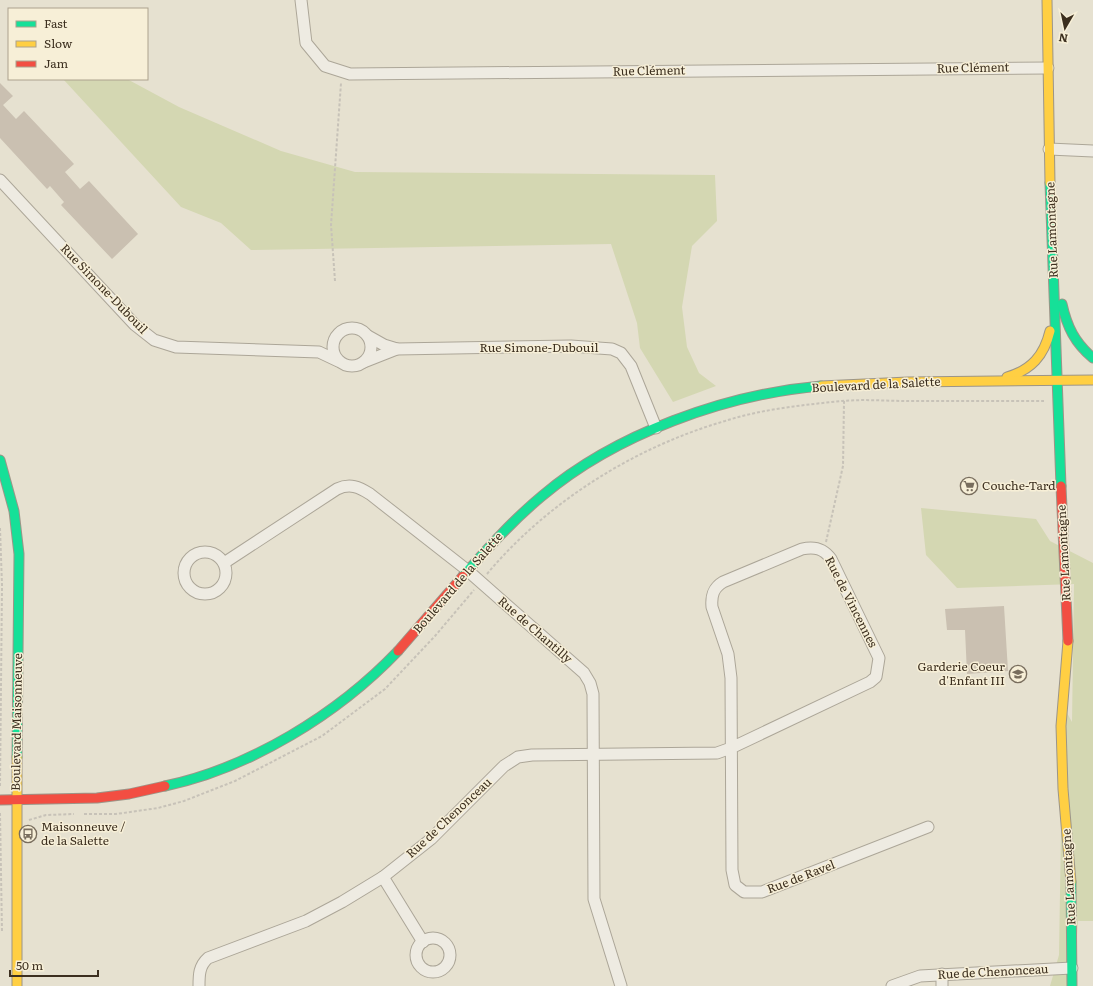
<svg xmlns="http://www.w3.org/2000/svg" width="1093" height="986" font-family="Literata,serif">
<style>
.green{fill:#d4d7b2}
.building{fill:#cac0b1}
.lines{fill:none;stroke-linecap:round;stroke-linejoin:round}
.street-casing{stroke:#aca698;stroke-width:13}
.fast-casing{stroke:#9c9588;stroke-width:11}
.slow-casing{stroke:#9c9588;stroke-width:11}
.jam-casing{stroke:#9c9588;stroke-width:11}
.path{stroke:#c7c2b8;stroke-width:2;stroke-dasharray:3 2;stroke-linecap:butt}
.street{stroke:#eeebe2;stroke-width:11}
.fast{stroke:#16e098;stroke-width:9}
.slow{stroke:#ffcf43;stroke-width:9}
.jam{stroke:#f24e42;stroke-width:9}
.labels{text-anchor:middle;stroke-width:3;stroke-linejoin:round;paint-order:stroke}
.street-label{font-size:12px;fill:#3c2f1f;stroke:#f7efd7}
.poi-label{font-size:12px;fill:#3c2f1f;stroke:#f7efd7;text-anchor:start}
</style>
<rect width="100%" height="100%" fill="#e6e1d0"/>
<!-- green -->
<g class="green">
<path d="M63,79h64l52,28 102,44 74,21 360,3 2,46 -25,25 -10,61 5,40 12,26 17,13 -43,16 -33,-54 -3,-25 -26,-79 -360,6 -30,-27 -40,-16z"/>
<path d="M921,508l115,11 14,22 43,22v358h-15l-4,65h-24l9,-31 4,-249 9,16 2,-138 -117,4 -31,-33z"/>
</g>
<!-- building -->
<g class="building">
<path d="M0,83l13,13 -10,9 13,14 8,-8 50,53 -9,8 15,17 9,-8 49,53 -26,25 -51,-54 3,-3 -14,-16 -3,3 -47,-51z"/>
<path d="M1004,606l4,65 -41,3 -2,-44h-18l-2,-21z"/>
</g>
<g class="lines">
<defs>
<g id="street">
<path d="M301,0l5,43 19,23 25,8 698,-6"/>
<path d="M1049,149l44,2"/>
<path d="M0,180l135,145 19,15 22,7 143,5 19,9"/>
<circle cx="352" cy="347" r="19"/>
<path d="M368,336l16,9 13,4"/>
<path d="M364,362l33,-13 174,-3 41,3 9,4 10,13 25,62"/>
<circle cx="205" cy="573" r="21"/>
<path d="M224,563l113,-74c13,-6 22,-2 33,5l97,76 117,103 6,10 3,11 1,205 27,87"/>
<path d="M383,877l40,65"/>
<circle cx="433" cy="955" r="17"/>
<path d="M942,974v12"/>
<path d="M199,986c0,-11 0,-20 9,-28l98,-37 36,-19 41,-25 48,-38 73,-73 14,-9 14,-2 185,-2 14,-5 139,-66 6,-5 3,-19 -48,-99c-7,-10 -16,-13 -29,-10l-79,33c-10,6 -12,14 -11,25l16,47 3,24 1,192 3,15 9,7h18l166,-65"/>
<path d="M892,986l28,-10 152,-8"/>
</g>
<g id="fast">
<path d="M1050,183l11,303"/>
<path d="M1062,304c5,23 13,39 31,54"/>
<path d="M0,460l14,51 5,43 -2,203"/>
<path d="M463,576c25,-28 50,-56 79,-80 73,-62 184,-102 279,-110"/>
<path d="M165,786c85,-18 173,-72 233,-135"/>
<path d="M1071,882l1,104"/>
</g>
<g id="slow">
<path d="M1047,0l3,183"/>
<path d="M1007,377c24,-7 37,-21 43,-46"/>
<path d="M821,386l87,-4 185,-2"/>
<path d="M1068,641l-7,85 2,63 8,93"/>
<path d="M17,757v229"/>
</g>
<g id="jam">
<path d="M1061,486l7,155"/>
<path d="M398,651l65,-75"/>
<path d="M0,800l97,-2 32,-4 36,-8"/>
</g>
</defs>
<!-- street casing -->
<use href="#street" class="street-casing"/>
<!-- fast casing -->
<use href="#fast" class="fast-casing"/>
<!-- slow casing -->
<use href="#slow" class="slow-casing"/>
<!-- jam casing -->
<use href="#jam" class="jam-casing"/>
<!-- path -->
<g class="path">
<path d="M335,281l-4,-56 10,-142"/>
<path d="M0,528l2,57 -2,202"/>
<path d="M826,542l17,-76 1,-65"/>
<path d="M487,574c60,-72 148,-127 238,-153 37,-12 78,-16 117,-20 22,-2 45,0 67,0 45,0 90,0 135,0"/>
<path d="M0,813l2,120"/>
<path d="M84,814h32l42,-6 26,-7 51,-20 87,-45 63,-47 50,-53 39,-46"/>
<path d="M29,820l17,-5 28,-1"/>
</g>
<!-- street -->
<use href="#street" class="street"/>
<!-- fast -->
<use href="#fast" class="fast"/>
<!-- slow -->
<use href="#slow" class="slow"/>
<!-- jam -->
<use href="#jam" class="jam"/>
</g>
<!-- icons -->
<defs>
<symbol id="supermarket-ring" viewBox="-11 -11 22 22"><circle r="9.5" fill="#f7efd7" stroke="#786d5d" stroke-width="1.5"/><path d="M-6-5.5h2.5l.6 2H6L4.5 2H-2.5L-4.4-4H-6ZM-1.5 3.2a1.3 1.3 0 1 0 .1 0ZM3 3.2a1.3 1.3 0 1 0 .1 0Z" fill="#786d5d"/></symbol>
<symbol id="school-ring" viewBox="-11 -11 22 22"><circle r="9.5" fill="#f7efd7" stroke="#786d5d" stroke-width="1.5"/><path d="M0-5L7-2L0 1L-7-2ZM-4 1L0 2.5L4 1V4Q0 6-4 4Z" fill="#786d5d"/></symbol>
<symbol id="bus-ring" viewBox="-11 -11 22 22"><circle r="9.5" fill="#f7efd7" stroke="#786d5d" stroke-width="1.5"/><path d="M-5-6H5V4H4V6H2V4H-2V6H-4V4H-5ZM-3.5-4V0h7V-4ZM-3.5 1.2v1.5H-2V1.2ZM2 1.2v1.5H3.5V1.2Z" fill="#786d5d"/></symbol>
</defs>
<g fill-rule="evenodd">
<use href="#supermarket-ring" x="959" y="476" width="20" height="20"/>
<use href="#school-ring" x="1008" y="664" width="20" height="20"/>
<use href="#bus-ring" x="18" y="824" width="20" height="20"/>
</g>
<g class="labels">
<!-- street labels -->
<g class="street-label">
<text transform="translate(973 68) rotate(-1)" y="4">Rue Clément</text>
<text transform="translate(649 71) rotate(-1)" y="4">Rue Clément</text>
<text transform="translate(1052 230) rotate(-92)" y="4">Rue Lamontagne</text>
<text transform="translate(104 289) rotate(46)" y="4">Rue Simone-Dubouil</text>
<text x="539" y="352">Rue Simone-Dubouil</text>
<text transform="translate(876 385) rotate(-3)" y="4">Boulevard de la Salette</text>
<text transform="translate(1064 553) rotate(-93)" y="4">Rue Lamontagne</text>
<text transform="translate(458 583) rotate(-49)" y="4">Boulevard de la Salette</text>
<text transform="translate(851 602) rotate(63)" y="4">Rue de Vincennes</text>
<text transform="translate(535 630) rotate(41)" y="4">Rue de Chantilly</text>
<text transform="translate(17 722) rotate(-89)" y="4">Boulevard Maisonneuve</text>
<text transform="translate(449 818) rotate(-43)" y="4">Rue de Chenonceau</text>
<text transform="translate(801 877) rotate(-21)" y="4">Rue de Ravel</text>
<text transform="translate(1069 877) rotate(-93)" y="4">Rue Lamontagne</text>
<text transform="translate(993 972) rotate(-3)" y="4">Rue de Chenonceau</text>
</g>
<!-- poi labels -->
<g class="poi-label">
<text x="982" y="490">Couche-Tard</text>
<text x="1005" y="671" text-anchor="end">Garderie Coeur<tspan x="1005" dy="14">d'Enfant III</tspan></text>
<text x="41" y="831">Maisonneuve /<tspan x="41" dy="14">de la Salette</tspan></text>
</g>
</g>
<!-- legend -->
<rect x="8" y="8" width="140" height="72" fill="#f7efd7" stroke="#aca28d"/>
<rect x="16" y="21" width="20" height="6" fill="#16e098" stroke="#aca28d"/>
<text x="44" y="28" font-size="12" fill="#3c2f1f">Fast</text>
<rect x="16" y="41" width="20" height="6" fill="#ffcf43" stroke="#aca28d"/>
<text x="44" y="48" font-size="12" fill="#3c2f1f">Slow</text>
<rect x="16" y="61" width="20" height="6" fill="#f24e42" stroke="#aca28d"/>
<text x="44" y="68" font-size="12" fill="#3c2f1f">Jam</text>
<!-- north arrow -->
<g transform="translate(1065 28) rotate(189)" stroke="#f7efd7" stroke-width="3" paint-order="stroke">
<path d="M0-3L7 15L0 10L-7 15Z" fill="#3c2f1f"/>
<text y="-6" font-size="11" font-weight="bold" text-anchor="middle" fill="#3c2f1f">N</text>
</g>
<!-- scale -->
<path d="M10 970v6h88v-6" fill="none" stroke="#3c2f1f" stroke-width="2"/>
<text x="16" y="970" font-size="12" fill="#3c2f1f" stroke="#f7efd7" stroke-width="3" paint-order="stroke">50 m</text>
</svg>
